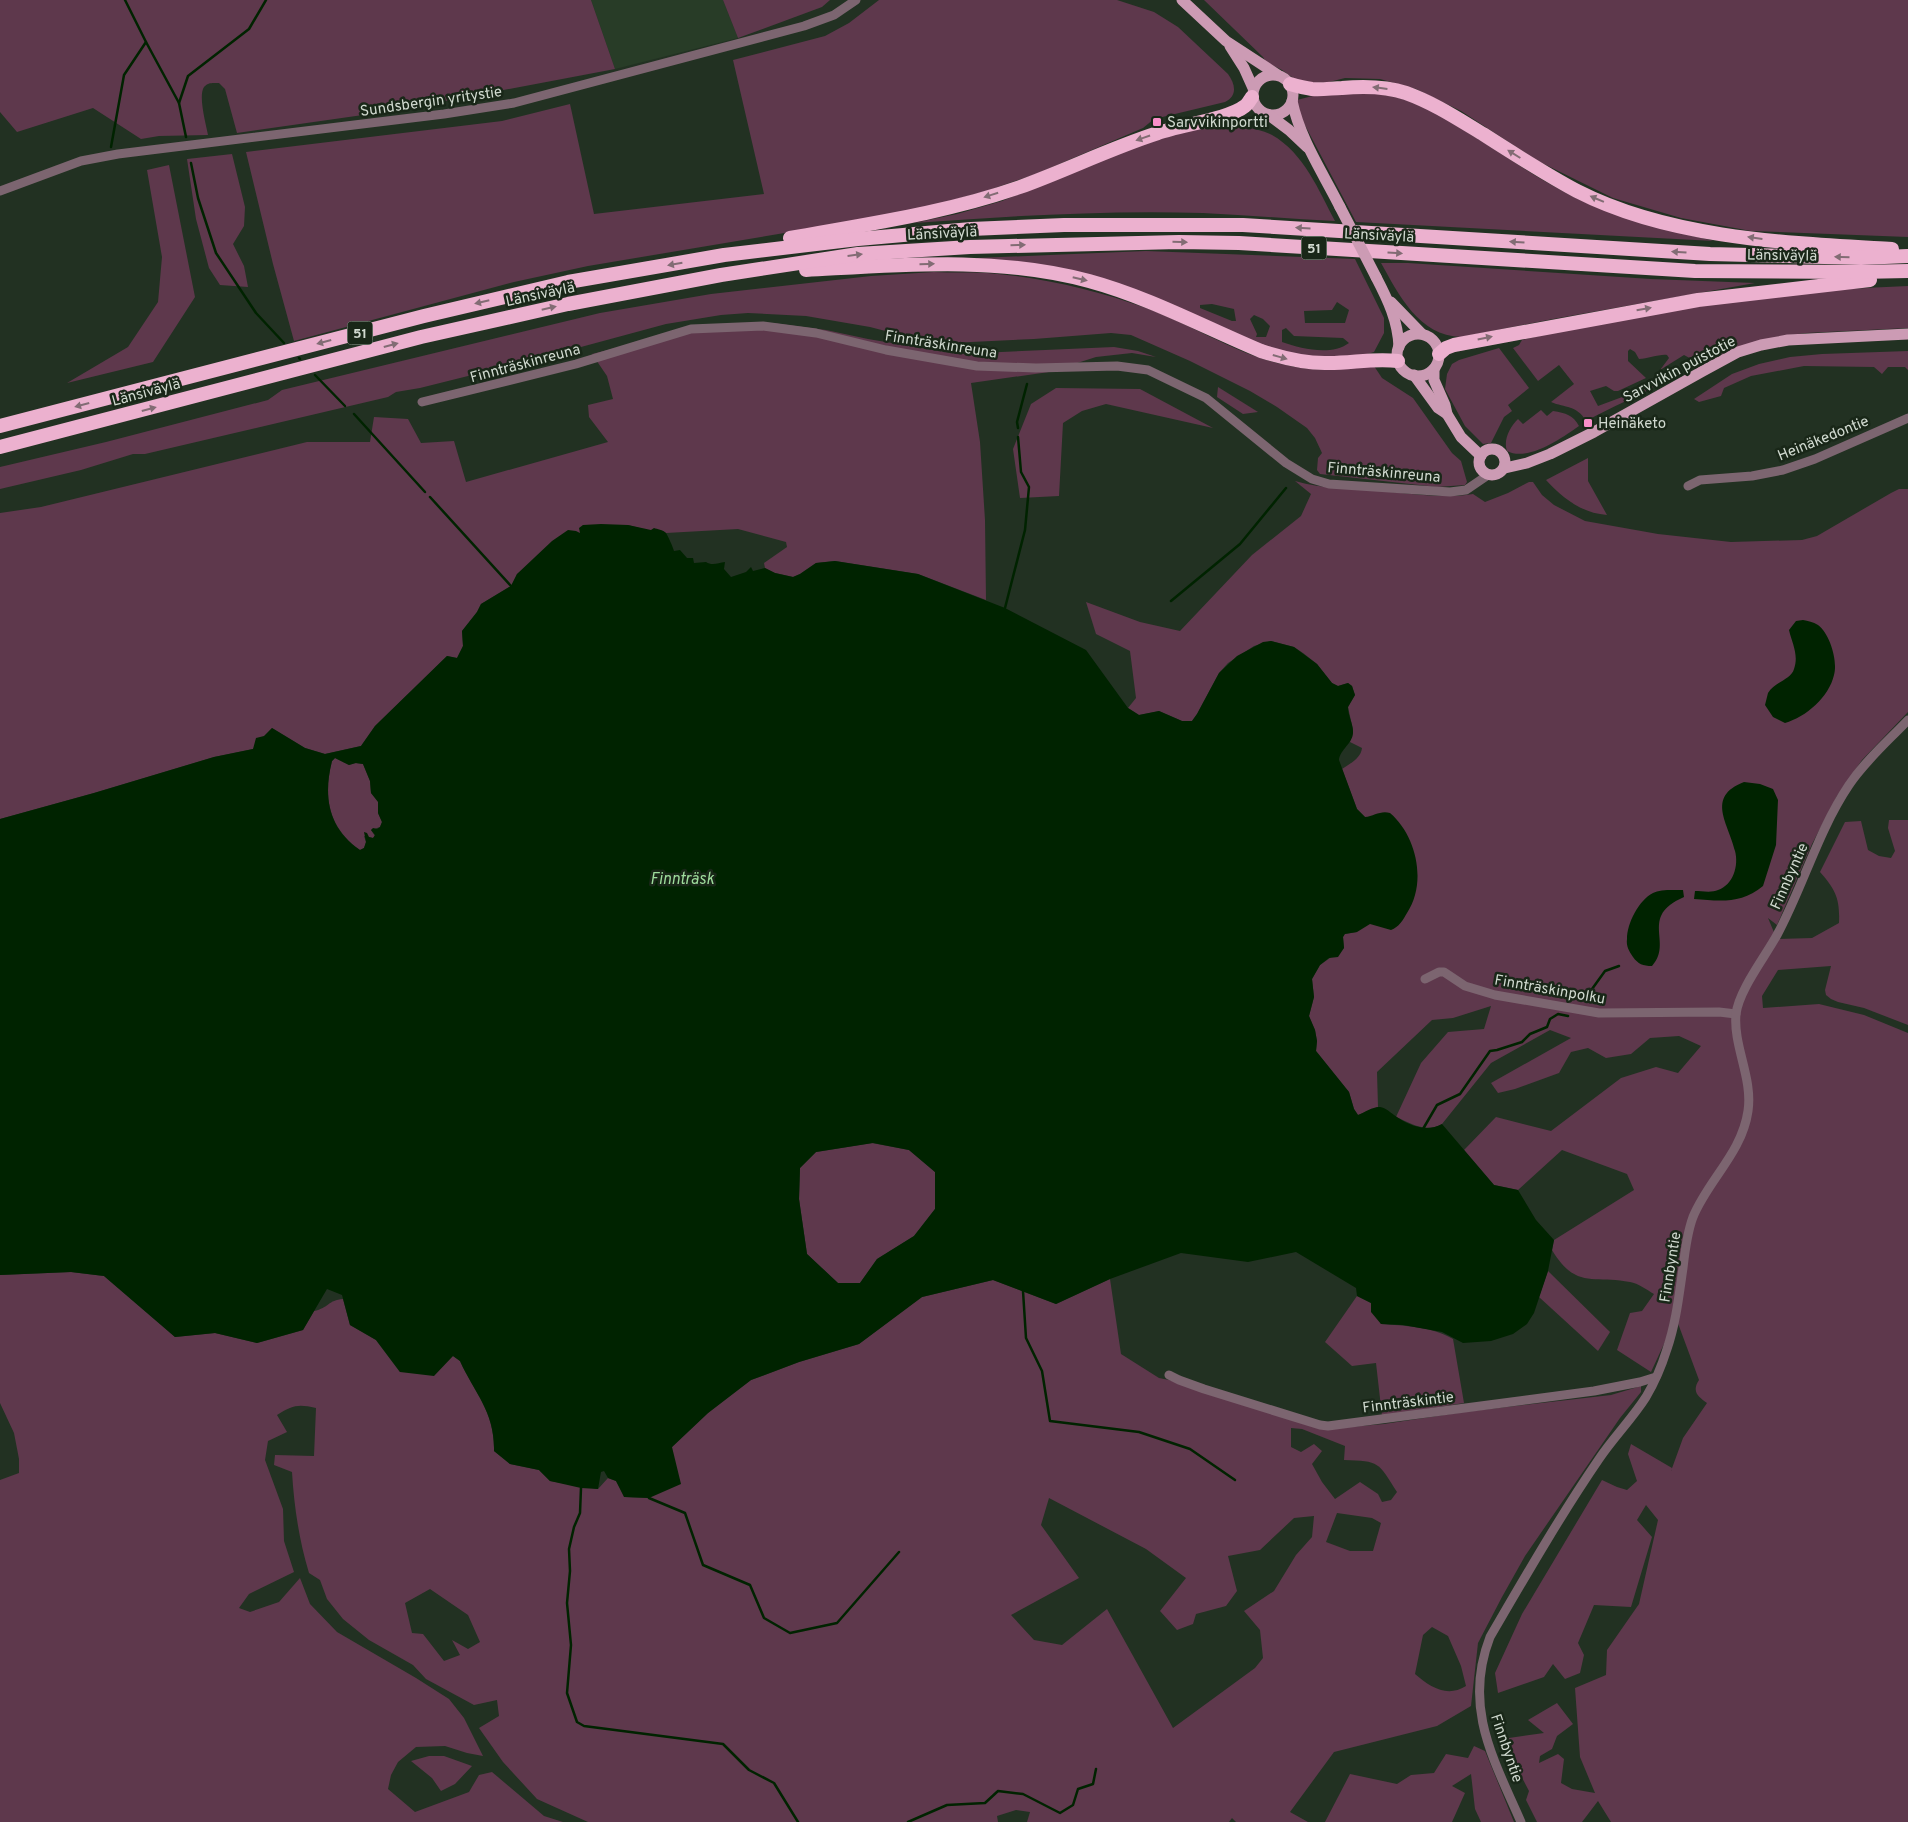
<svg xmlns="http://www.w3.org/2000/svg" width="1908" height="1822" font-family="Overpass,sans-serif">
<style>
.built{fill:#283c27}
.green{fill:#5e384c;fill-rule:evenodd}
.water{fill:#002300;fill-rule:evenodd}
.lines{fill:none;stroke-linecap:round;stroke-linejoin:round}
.stream{stroke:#002300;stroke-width:2.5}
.minor{stroke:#7c6570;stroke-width:9}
.major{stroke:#cc9bb4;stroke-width:11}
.highway{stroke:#ecb1cf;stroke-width:14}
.major-bridge{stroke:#cc9bb4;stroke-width:11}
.oneway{fill:#826c74}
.poi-dot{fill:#f98fc9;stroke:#192718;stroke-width:2}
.labels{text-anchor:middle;stroke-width:5;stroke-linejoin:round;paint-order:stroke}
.shield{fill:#192718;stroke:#99a498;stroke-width:1}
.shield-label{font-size:14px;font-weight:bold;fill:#d0d9cf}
.street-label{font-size:15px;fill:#d0d9cf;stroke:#192718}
.poi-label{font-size:15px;fill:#d0d9cf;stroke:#192718;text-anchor:start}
.water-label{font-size:16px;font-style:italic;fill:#9edc9c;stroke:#192718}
</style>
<rect width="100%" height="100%" fill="#223122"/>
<!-- built -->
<path class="built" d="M591,0h132l15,38 -123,31z"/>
<!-- green -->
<g class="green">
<path d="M0,0h591l24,69 -217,41 -161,23 -12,-44 -6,-6c-6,0 -11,-1 -15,4 -6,9 2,37 4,48l-49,1 -18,3 -48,-31 -76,24 -17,-20z"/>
<path d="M723,0h107l-8,7 -84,31z"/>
<path d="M879,0h238l37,12 24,15 50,47c8,11 9,22 -3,28l-71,17 -11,9 -107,46 -50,17 -59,16 -71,14 -268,45 -74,16 -220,59 -21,-77 -27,-112 256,-31 68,-17 24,110 170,-20 -31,-134 92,-24 24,-13z"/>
<path d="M1204,0h704v237l-157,-6 -70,-13 -68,-20 -75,-37 -77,-50 -45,-22 -36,-10 -35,-1 -16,4 -17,1 -16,-3 -14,-10 -16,-8 -3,-5z"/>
<path d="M1324,93c24,0 48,-2 71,4 34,8 62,29 91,47 31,20 61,40 94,56 43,20 89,30 134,41l-358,-19 -58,-110 -1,-12z"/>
<path d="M1234,118c10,12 25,10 38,17 32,18 47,56 63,86 -44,-2 -88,-6 -132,-8 -96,-3 -193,3 -289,10l43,-9 45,-13 147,-60z"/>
<path d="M232,154l13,53 -1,19 -11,18 11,22 4,21 -28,-2 -11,-17 -13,-49 -9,-60z"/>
<path d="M169,165l26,132 -42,65 -86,21 61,-36 30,-45 4,-45 -15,-87z"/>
<path d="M1146,251l209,8 29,59v15l-10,19 -10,3 -42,4 -60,-12 -99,-45 -186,-43v-1zM1337,302l12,8 -4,13h-40l-1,-12 28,-1zM1212,304l22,5 2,12h-4l-32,-13v-3zM1254,315l9,4 7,7 -4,11h-10l1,-3 -7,-15zM1286,328l8,8 49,2 6,5c-18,13 -47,6 -67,-1v-12z"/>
<path d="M1381,263h27l243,16 104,4 -202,36 -92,18c-42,-1 -62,-42 -80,-74z"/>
<path d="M934,272c17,1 35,0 53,1 54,4 109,17 159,35 52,19 100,53 156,60 23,4 48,0 72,-2l8,12 31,20 39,55 9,8 6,21 -2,3 -28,2 -117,-13 -3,-4 1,-12 4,-5 -7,-15 -8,-10 -30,-21 -27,-16 -60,-30 -59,-26 -20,-2 -77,6 -84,4 -10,-2 -9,-4 -34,-3 -27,-7 -64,-11 -58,-3 -27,2 -55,9 -122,33 -124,31 -24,4 -8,5 -243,57h-12l-52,16 -81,19v-22l106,-25 162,-42 14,-10 318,-77 111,-19 160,-18z"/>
<path d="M1908,286v42l-102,5 -25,3 -49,13 -27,14 -10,-2 -11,-6 -24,15 9,-12 -2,-3c-8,-1 -19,4 -28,4l-4,-7 -5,-3 -2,2v10l18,17 -28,13h-4l-8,-5 -16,5 8,15 35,-13 26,-15 3,1 -1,4c-24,14 -50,24 -75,38 -9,-16 -21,-13 -35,-19l23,-18 -15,-19 -21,16 -25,-33 6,-3 3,-5c126,-31 256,-49 386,-54z"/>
<path d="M773,323l53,7 42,9 89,15 157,-7 24,4 18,6 -24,-4 -36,4 -47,15 -78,11 9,59 5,78 1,80 -68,-26 -83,-13 -19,2 -16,11 -7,3 -18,-4 -10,-5 -1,-5 23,-16 -1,-5 -48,-13 -72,4 -3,-2h-12l-23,-6h-45l-3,9 -63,40 -6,12 -30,18 -4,8 -15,19 1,15 -6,12 -10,-2 -72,70 -14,20 -36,8 -20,-6 -33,-20 -19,21 -39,8 -120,36 -94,26v-306l41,-6 266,-65h63l4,-25 34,2 13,24 33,-2 12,41 142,-40 -19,-25 -1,-12 25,-6 -6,-23 -15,-22 107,-27z"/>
<path d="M1499,348l30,40 -21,17 4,6 -8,6 -13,26 -8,1 -18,-18 -20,-37 2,-15 5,-10 7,-4z"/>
<path d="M1908,351v19l-3,-3h-17l-6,7 -8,-7 -70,-1 -53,10 -27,12 -3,8 -22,6 -5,-3 38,-25 27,-10 31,-7 32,-3z"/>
<path d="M1218,387l40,25 -15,2 -26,-17z"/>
<path d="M1056,388l84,1 73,39 -107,-24 -24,7 -19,12 -4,73 -39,2 -7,-49 18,-45z"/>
<path d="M1541,410l6,6 6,-5c13,2 20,4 26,15 -17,12 -51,36 -72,25 -4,-11 3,-24 11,-32l5,5z"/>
<path d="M1588,458v23l19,34c-26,-2 -44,-17 -61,-35z"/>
<path d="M1295,481c28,8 59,8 88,10 30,3 60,8 90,3l12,8 23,-9 21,-11h4l9,13 12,10 31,16 73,13 73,8 71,-2 15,-4 74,-43 8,-4h9v223l-46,48 -25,36 -25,48 -35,81 -9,-7 8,19 -1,2 37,-1 27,-15c1,-24 -3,-33 -19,-51l25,-50 16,-1 7,29 11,6 12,2 4,-7 -7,-23 1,-8h19v205l-44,-17 -26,-6 -7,-3 -5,-4 -1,-5 6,-24 -53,4 -16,26 1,12 56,-4 45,11 44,18v789h-297l-13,-21 -16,21h-45l-11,-22 3,-9 -23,-44 3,-9 35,-5 -16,-13 29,-17 16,21 -16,12 -5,13 -12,7 -1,7 19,-9 6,5 -3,24 11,6 23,4 -15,-36 -5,-69 31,-13 1,-25 32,-46 19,-84 -12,-15 -9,15 15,17 -21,70 -37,-2 -16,38 6,12 -4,18 -15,6 -12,-15 -9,13 -46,16 -3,-20 27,-59 80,-134 15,7 10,3 10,-9 -9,-27 3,-10 41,24 -1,3 12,-33 24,-35c-8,-6 -16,-11 -8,-23l-23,-62 -25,54 -34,-22 13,-37 12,-2 12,-17c-7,-4 -16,-11 -24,-12 -36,-7 -54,8 -78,-32l2,-10 80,-50 -7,-16 -65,-24 -44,40 -24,-5 -30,-35 32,-33 55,14 70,-53 35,-11 22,6 23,-27 -22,-10 -29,2 -19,16 -25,4 -18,-10 -17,4 -12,21 -44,16 -17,4 -7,-10 80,-45 -21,-8 -59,33 -49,61c-16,9 -30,0 -46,-7l25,-54 27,-31 36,-3 7,-23 -38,12 -21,2 -55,52 1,35 -20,8 -4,-6 -5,-17 -33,-41 1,-10 -2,-11 -6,-14 5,-19 -2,-18 8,-14 24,-17 -1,-11 1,-3 13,-2 8,-115 -8,-8 -15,-40c9,-6 19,-11 20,-21l-12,-6 3,-12 -5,-23 7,-12 -3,-9 -4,-3 -10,3 -6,-3 -15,-19 -14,-11 -9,-6 -23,-6 -17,5 -26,17 -9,10 -22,41 -5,7h-10l-23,-10 -20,4 -11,-7 8,-10 -6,-47 -34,-17 -10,-32 54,20 40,9 72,-76 49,-39 10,-22z"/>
<path d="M335,758l14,7 6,-2 8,1 7,17 1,12 7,8v12l4,9 -2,5 -9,3 4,6 -2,2 -9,-2 2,6 -2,6 -4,2c-32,-23 -37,-53 -28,-89z"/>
<path d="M872,1143l37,7 26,22v37l-21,27 -37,23 -17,24h-22l-31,-29 -8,-55 1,-31 16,-16z"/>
<path d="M1548,1271l62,61 -12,19 -59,-54z"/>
<path d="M71,1272l33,4 71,61 40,-4 42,10 46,-13 11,-19c15,-3 14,-11 29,-12l7,26 26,15 24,32 53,-16 7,5c15,33 35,51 34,90l16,13 29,6 11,11 48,8 10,-11 8,3 9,16 24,1 23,-51 36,-34 43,-33 48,-18 60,-18 63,-47 71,-17 63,24 54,-25 11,75 38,24 10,2 158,49 57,-5 80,-12 147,-17 30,-9v6l-21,26 -95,138 -23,41 -24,46 -7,63 -34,20 -103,26 -44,60 18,10h-72l-4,-4 -3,4h-202l3,-10 -14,-2 -19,6 1,6h-410l-51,-23 -34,-37 -24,-34 20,-12 -2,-16 -23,5 -48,-26 -13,-14 -44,-25 -26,-21 -16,-20 -7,-19 -11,-7c-10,-33 -15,-67 -17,-101l-18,-7 1,-10 39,1 2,-48c-18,-4 -23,-3 -39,7l10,17 -19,9 -3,19 18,49 1,32 10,31 -45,22 -10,14 11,4 29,-10 21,-24 10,26 27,28 79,46 33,21 15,19 19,38 -16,-3 -22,-7 -29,1 -18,15 -7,13 -3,14 27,23 54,-20 10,-17 13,-3 52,44 19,6h-563v-342l19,-7v-14l-5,-26 -14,-30v-128zM1291,1428l11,1 43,17 -1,14c36,1 34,2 53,32l-6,8 -9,2 -4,-8 -18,-12 -25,17 -13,-17 -10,-18 10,-13 -8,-7 -13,8 -10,-5zM1049,1498l97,51 40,29 -26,33 17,19 16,-6 3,-10 30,-8 11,-15 -9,-35 32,-6 34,-32 20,-2 -2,21 -16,18 -22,36 -30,20 16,19 3,28 -8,10 -82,60 -66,-119 -45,36 -28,-5 -23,-25 68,-37 -38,-53zM1337,1513l35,5 9,5 -8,28h-23l-24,-9zM430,1589l38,26 12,27 -12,7 -16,-9 8,15 -16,6 -21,-27 -11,-1 -7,-30zM1432,1627l16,9 13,30 5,20c-19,12 -36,1 -51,-12l8,-39z"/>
<path d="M1357,1296l14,7 10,21c24,2 50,2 72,15l11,64 -82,13 -6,-53 -24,3 -27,-24z"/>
<path d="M1474,1746l11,5 29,71h-33l-6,-13 -4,-35 -19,12 13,7 -13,29h-127l25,-48 47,10 14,-9 23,-2 12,-19 22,4z"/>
<path d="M429,1756h15l28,10 -17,18 -14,7 -9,-13 -21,-17z"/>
</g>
<!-- water -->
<g class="water">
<path d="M601,524l27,1 23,5 3,-2c3,1 9,2 12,5 2,3 7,14 8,18l6,-1 7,8h6l1,5 12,-1c6,4 12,1 19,0l-1,7 7,8 15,-5 5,-5 2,4 12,-3 10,5 18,4 7,-3 16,-11 19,-2 83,13 87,34 81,42 42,58 11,7 20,-4 23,10h10l5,-7 22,-41 18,-17 26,-14 8,-1 23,6 23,17 15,19 6,3 10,-3 4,3 3,9 -7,12c0,8 5,17 5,24 1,12 -13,18 -14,29l18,49 8,8c9,-1 16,-7 25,-4 27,23 37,70 17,100 -4,7 -8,14 -16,17l-21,-6 -13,8 -12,2 -2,3 1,11 -6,9 -9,1 -9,7 -8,14 2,18 -5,19 6,14 2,11 -1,10 33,41 5,17 4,6c7,-3 16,-9 22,-8 6,1 10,5 14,8 14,10 32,18 48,9l52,61 24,5 18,30 18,20 -6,31 -14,42 -7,11 -14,10 -22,7 -28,2 -21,-11 -39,-7 -22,-1 -10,-12v-9l-14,-7 -1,-8 -60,-36 -48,10 -67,-9 -71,26 -54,25 -63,-24 -71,17 -63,47 -60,18 -48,18 -43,33 -36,34 9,37 -32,14 -25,-1 -8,-16 -8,-3 -4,-7 -3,1 -3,17 -17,-1 -31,-7 -11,-11 -29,-6 -16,-13c1,-39 -19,-57 -34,-90l-7,-5 -19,20 -34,-4 -24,-32 -26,-15 -8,-30 -15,-6 -24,41 -46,13 -42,-10 -40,4 -71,-61 -33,-4 -71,3v-456l94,-26 120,-36 39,-8 3,-11 8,-2 8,-8 33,20 20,6 36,-8 14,-20 72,-70 10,2 6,-12 -1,-15 15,-19 4,-8 30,-18 6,-12 35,-33 16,-11 8,1 4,2 -1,-5 4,-3zM335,758l14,7 7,-2 7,1 7,17 1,12 7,9v11l4,9 -2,5 -3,2 -4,-1 -2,2 4,5 -2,3 -4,-1 -2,-4 -3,-1 2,10 -2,6 -4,2c-32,-22 -37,-54 -28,-89zM873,1143l36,7 26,22v37l-21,27 -37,23 -17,24h-22l-31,-29 -8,-55 1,-31 16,-16z"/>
<path d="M1803,620c5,1 10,2 15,5 12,9 20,36 16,50 -5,22 -28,42 -49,48l-12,-6 -8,-12c1,-4 2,-8 3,-12 6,-11 23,-13 26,-24 5,-14 -2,-26 -5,-39l7,-9z"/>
<path d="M1744,782l16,2 13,5 5,11 -2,45 -13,41c-22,18 -42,15 -69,13l1,-8c6,0 17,2 23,-1 15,-5 21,-24 17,-39 -6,-27 -30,-54 9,-69z"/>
<path d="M1683,890l1,7c-46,20 -10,45 -32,69 -9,0 -14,-2 -19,-9 -4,-6 -7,-11 -6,-18 0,-16 12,-39 26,-46 7,-4 21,-3 30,-3z"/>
</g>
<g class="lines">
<!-- stream -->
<g class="stream">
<path d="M125,0l21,42 33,61"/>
<path d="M186,137l-7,-34 9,-27 61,-47 17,-29"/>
<path d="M111,147l13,-72 22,-33"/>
<path d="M191,163l7,35 18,55 40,60 28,30"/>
<path d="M299,358l1,1"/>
<path d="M315,375l30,31"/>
<path d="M354,414l71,78"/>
<path d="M1018,428l-1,-6 10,-38"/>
<path d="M430,497l81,89"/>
<path d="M1171,601l69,-57 46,-56"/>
<path d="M1005,608l20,-78 4,-43 -8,-15 -3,-35"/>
<path d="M1568,1001v-3l19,-2 18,-25 14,-5"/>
<path d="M1423,1129l14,-24 23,-11 30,-43 7,-1 25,-8 8,-8 17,-7 3,-8 8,-5 10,2"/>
<path d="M1023,1291l3,47 16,33 8,50 89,11 51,17 45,31"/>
<path d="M581,1488l-1,25 -6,14 -5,22 1,22 -3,32 4,42 -4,48 10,29 7,4 139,18 26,26 25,13 24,39"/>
<path d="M649,1498l36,15 18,52 47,20 14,33 26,15 47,-10 62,-71"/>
<path d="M908,1822l39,-17 38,-2 13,-12 25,3 37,19 13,-8 5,-16 15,-5 3,-15"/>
</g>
<!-- minor -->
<g class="minor">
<path d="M0,191l81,-30 37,-7 326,-40 70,-11 290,-77 30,-11 22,-15"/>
<path d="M422,402l154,-38 115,-35 72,-3 53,7 70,17 91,16 59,2 81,-2 31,4 58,28 80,65 26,16 17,5 121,8 16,-2 22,-15"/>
<path d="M1688,486l12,-6 52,-4 31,-6 32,-11 93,-41"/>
<path d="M1425,979l14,-7h5l21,14 30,9 104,18 120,-1 17,2"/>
<path d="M1169,1375l10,5 25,9 116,36 8,1 266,-35 46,-9 16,-5"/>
<path d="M1521,1822c-28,-64 -58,-115 -31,-185 35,-60 70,-121 109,-178 14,-21 33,-40 47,-62 9,-15 16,-32 21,-48 9,-26 12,-54 16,-81 2,-18 4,-35 10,-51 15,-37 49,-64 55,-106 5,-33 -15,-65 -12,-97 3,-24 29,-57 41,-79 26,-48 41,-104 72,-150 16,-24 39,-44 59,-65"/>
</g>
<!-- major -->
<g class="major">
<path d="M1182,0l44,41 52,34"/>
<path d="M1230,46l14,22 9,20"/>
<circle cx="1273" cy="95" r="20"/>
<path d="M1292,101c8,38 31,72 48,106"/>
<path d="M1269,115l20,15 18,17"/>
<path d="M1376,277c12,23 22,44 23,70"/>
<path d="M1391,302l31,32"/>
<circle cx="1418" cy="355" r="21"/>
<path d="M1434,369v11l11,25 2,9 14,23 20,19"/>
<path d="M1414,375l24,33 9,6"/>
<circle cx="1492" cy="462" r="13"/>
<path d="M1505,468l22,-5 23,-9 44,-22 109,-61 35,-19 23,-7 27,-5 120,-6"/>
</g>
<!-- highway -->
<g class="highway">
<path d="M1290,84c7,2 15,4 22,5 10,1 21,-1 30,-1 22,-2 43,-2 64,5 28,10 52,26 77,41 31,20 62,40 94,57 94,48 212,52 315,58"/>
<path d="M790,238c77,-14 156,-25 230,-51 47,-17 91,-39 138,-54 22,-8 71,-14 87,-27 3,-2 5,-6 7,-9"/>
<path d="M806,270c94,-5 191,-14 283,11 59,16 115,46 172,70 22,7 45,13 68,12 24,0 45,-5 69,-2"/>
<path d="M1439,354l7,-6 8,-3 244,-45 172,-20"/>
<path d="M0,426l424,-110 144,-34 156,-27 134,-16 113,-10 93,-4h179l467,29 151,4 47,-2"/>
<path d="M0,447l421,-110 147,-33 153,-29 137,-21 112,-7 209,-5 60,1 456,28 164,1 49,-1"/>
</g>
<!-- major-bridge -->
<path class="major-bridge" d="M1340,207l36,70"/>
</g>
<!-- one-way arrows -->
<defs><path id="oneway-solid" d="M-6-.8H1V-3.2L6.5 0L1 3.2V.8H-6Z" transform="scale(1.25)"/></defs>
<g class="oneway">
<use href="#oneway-solid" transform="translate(1380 88) rotate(-173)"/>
<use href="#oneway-solid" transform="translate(1143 138) rotate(161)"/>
<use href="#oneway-solid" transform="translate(1514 154) rotate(-148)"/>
<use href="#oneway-solid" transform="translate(991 195) rotate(163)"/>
<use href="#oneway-solid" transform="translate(1597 199) rotate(-157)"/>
<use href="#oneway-solid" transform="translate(1303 228) rotate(-177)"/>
<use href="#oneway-solid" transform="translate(1755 238) rotate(-172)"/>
<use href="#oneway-solid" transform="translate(1180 242) rotate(1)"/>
<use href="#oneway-solid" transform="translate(1517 242) rotate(-176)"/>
<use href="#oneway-solid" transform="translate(1018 245) rotate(-2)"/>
<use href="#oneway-solid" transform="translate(1679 252) rotate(-176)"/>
<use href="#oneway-solid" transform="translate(1395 253) rotate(3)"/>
<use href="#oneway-solid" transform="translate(855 255) rotate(-7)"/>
<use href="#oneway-solid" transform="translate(1842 257) rotate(-179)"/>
<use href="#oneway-solid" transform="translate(675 264) rotate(170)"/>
<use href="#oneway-solid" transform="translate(927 264) rotate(-1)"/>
<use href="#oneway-solid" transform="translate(1080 279) rotate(13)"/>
<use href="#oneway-solid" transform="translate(482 302) rotate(167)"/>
<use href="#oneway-solid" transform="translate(549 308) rotate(-13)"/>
<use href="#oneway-solid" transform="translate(1644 309) rotate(-10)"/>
<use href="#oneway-solid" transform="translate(1485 338) rotate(-12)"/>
<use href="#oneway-solid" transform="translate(324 342) rotate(165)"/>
<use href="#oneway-solid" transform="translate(391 345) rotate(-15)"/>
<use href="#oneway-solid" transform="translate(1280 357) rotate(16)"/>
<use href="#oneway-solid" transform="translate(82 405) rotate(165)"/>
<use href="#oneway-solid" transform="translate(149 409) rotate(-15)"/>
</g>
<!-- markers -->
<g class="poi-dot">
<rect x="1152" y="117" width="10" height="10" rx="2.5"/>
<rect x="1583" y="418" width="10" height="10" rx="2.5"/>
</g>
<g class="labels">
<!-- shield labels -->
<g class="shield">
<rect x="1301.5" y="236.5" width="25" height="23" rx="4"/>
<rect x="347.5" y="321.5" width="25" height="23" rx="4"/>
</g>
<g class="shield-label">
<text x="1314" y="253">51</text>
<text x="360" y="338">51</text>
</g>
<!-- street labels -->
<g class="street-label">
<text transform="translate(431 101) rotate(-8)" y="5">Sundsbergin yritystie</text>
<text transform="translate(942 233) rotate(-3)" y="5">Länsiväylä</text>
<text transform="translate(1379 235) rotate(3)" y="5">Länsiväylä</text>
<text transform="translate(1782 255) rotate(1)" y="5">Länsiväylä</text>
<text transform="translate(540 294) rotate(-12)" y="5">Länsiväylä</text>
<text transform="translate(941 344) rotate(9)" y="5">Finnträskinreuna</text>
<text transform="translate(525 363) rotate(-15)" y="5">Finnträskinreuna</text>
<text transform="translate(1679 369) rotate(-28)" y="5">Sarvvikin puistotie</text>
<text transform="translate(146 392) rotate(-15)" y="5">Länsiväylä</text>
<text transform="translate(1823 438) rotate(-22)" y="5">Heinäkedontie</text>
<text transform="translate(1384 472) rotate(5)" y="5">Finnträskinreuna</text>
<text transform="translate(1789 876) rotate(-66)" y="5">Finnbyntie</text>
<text transform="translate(1550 989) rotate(10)" y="5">Finnträskinpolku</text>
<text transform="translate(1670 1267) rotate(-81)" y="5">Finnbyntie</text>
<text transform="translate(1408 1402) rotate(-7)" y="5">Finnträskintie</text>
<text transform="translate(1507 1748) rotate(71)" y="5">Finnbyntie</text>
</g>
<!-- poi labels -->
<g class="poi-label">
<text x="1167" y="127">Sarvvikinportti</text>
<text x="1598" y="428">Heinäketo</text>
</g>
<!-- water labels -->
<g class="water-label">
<text x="682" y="884">Finnträsk</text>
</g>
</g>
</svg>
